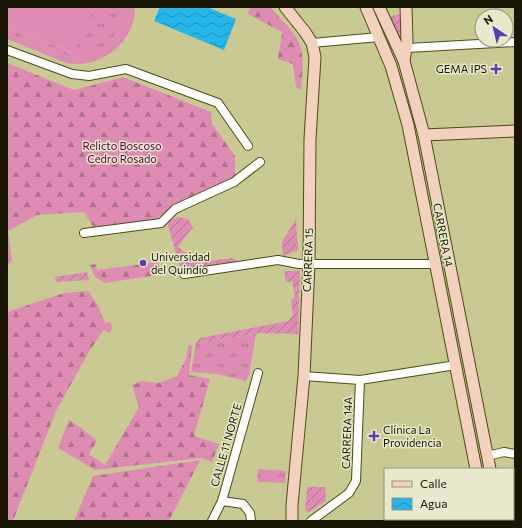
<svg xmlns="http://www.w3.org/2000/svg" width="522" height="528" font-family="Commissioner,sans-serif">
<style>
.grass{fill:url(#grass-tufts)}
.forest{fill:url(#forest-firs)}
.garden{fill:url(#garden-furrows)}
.pitch{fill:#de8cb4}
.water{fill:url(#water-waves)}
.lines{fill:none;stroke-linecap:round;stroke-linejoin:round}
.street-casing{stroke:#4c4c16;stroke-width:10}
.secondary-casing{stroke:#4c4c16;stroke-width:13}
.street{stroke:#fff;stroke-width:8}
.secondary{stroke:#f2d2be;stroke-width:11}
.poi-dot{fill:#5b3cb4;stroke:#e8e9cd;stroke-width:1.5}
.labels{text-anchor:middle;stroke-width:3;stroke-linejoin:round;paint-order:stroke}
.poi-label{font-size:11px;fill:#161602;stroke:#e8e9cd;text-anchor:start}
.park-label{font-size:11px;fill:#550537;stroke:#e8e9cd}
.street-label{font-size:11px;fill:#161602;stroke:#e8e9cd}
</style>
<defs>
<pattern id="grass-tufts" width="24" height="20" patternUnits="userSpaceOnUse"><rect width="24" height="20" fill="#de8cb4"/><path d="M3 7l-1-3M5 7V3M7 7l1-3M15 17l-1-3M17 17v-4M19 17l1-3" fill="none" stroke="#b37190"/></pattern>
<pattern id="forest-firs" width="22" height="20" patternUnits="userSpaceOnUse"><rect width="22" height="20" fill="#de8cb4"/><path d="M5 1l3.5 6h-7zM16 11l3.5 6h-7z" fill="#b37190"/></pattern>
<pattern id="garden-furrows" width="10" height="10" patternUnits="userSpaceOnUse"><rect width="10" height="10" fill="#de8cb4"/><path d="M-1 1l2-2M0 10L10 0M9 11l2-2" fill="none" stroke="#b37190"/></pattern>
<pattern id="water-waves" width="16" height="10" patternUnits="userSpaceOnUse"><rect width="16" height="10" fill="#24b5e9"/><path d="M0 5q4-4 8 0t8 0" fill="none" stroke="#1e92bb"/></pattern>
</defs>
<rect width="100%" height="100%" fill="#c9ca92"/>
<!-- grass -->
<g class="grass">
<path d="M93,7h32c-3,33 -30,55 -63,48l-55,-22v-7l66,27z"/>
<path d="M256,334l-7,41 -3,6 -29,-7 -26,-2 5,-29z"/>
<path d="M258,469l28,2 -1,12 -28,-1z"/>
</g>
<!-- forest -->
<g class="forest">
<path d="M250,7h20c31,33 36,36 31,82l-5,-1 -3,-24 -15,-5 4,-27 -34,-18z"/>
<path d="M7,63l67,27 49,-13 88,35 1,12 23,32v24l-62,27 -17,12 -63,8 -9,-15 -47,3 -29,16 4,30 -5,4z"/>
<path d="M158,262l2,10 -3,3 -52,8 -10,-6 -5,-12 6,-1 1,6z"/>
<path d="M88,291l10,14 7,18 6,-1 1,6 -2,5 -6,-3 -14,20 -34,61 -43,110h-6v-209l57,-19z"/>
<path d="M189,345l3,1 -3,29 21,4 -16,57 25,8 -7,18 -11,-4 -106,12 -37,-22 11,-28 12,8 16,13 -8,13 16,11 34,-58 -7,-22 9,-4 18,2 18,-7 8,-15z"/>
<path d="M200,460l-31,61h-95l19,-45z"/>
</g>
<!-- garden -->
<g class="garden">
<path d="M402,13v29h-2l-11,-25z"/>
<path d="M178,217l10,2 5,8 -15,20 20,15 35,-4 9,6 -55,7 -7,-4 -13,-45z"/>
<path d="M296,219l2,31 -15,6 -1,-14z"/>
<path d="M284,271h16l-2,63 -37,-1 -65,10 4,-5 88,-17 5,-6 -2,-15 4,-3 -3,-16 -6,1z"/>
<path d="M87,272l2,8 -33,2 -1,-5z"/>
<path d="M307,487h18l1,14 -17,11 -4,-2z"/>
</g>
<!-- pitch -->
<g class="pitch">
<path d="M7,7h86l-19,46 -67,-27z"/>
<path d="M125,7h10c1,35 -35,63 -69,56l-59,-24v-6l55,22c33,7 60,-15 63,-48z"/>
</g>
<!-- water -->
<path class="water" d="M160,7h47l29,12 -12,31 -70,-29z"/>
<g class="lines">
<defs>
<g id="street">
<path d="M312,43l67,-6"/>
<path d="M407,48l108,-6"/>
<path d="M7,50l65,24 17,2 37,-7 92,34 30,43"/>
<path d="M84,233l77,-10 14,-14 59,-27 26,-20"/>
<path d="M184,274l94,-14 21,4h137"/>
<path d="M304,376l56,4 96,-15"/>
<path d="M487,456l17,-4 11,2"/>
<path d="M222,501l21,3 7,9 1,8"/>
<path d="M212,521l10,-20 36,-128"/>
<path d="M311,521l38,-28 7,-12 4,-101"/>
</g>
<g id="secondary">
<path d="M285,7l20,25 7,11 3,14 -5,82 -1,125 -5,112 -12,129v16"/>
<path d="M366,7l25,59 17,59 68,344"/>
<path d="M379,7l25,54 20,74 66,334"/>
<path d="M404,61l3,-20 -1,-34"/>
<path d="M424,135l91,-4"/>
<path d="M488,521l8,-2"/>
</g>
</defs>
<!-- street casing -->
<use href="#street" class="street-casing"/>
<!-- secondary casing -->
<use href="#secondary" class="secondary-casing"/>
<!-- street -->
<use href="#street" class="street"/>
<!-- secondary -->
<use href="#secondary" class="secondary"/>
</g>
<!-- markers -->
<g class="poi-dot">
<path d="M494 63h4v4h4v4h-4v4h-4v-4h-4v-4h4z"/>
<circle cx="143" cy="263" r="4"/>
<path d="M372 430h4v4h4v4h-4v4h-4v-4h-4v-4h4z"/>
</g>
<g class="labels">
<!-- poi labels -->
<g class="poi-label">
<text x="487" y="73" text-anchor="end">GEMA IPS</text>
<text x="151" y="261">Universidad<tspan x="151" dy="13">del Quindío</tspan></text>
<text x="383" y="434">Clínica La<tspan x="383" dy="13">Providencia</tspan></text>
</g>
<!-- park labels -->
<g class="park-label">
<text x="122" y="150">Relicto Boscoso<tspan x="122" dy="13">Cedro Rosado</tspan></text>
</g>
<!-- street labels -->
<g class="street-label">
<text transform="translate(443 235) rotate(79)" y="4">CARRERA 14</text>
<text transform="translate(308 260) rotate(-88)" y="4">CARRERA 15</text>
<text transform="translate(347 433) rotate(-88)" y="4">CARRERA 14A</text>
<text transform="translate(226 445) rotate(-74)" y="4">CALLE 11 NORTE</text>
</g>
</g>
<!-- border -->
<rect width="522" height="528" fill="none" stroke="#161602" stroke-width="16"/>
<!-- legend -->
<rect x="384" y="468" width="130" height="52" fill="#e8e9cd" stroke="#94957c"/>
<rect x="392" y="481" width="20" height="6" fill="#f2d2be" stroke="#94957c"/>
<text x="420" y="488" font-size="12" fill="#161602">Calle</text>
<rect x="392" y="498" width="20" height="12" fill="url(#water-waves)" stroke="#94957c"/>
<text x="420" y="508" font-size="12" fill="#161602">Agua</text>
<!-- north arrow -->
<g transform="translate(494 28) rotate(325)"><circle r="19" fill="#e8e9cd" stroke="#94957c"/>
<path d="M0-3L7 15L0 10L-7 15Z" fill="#5b3cb4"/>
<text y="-6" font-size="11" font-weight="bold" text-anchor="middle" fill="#161602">N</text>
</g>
</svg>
